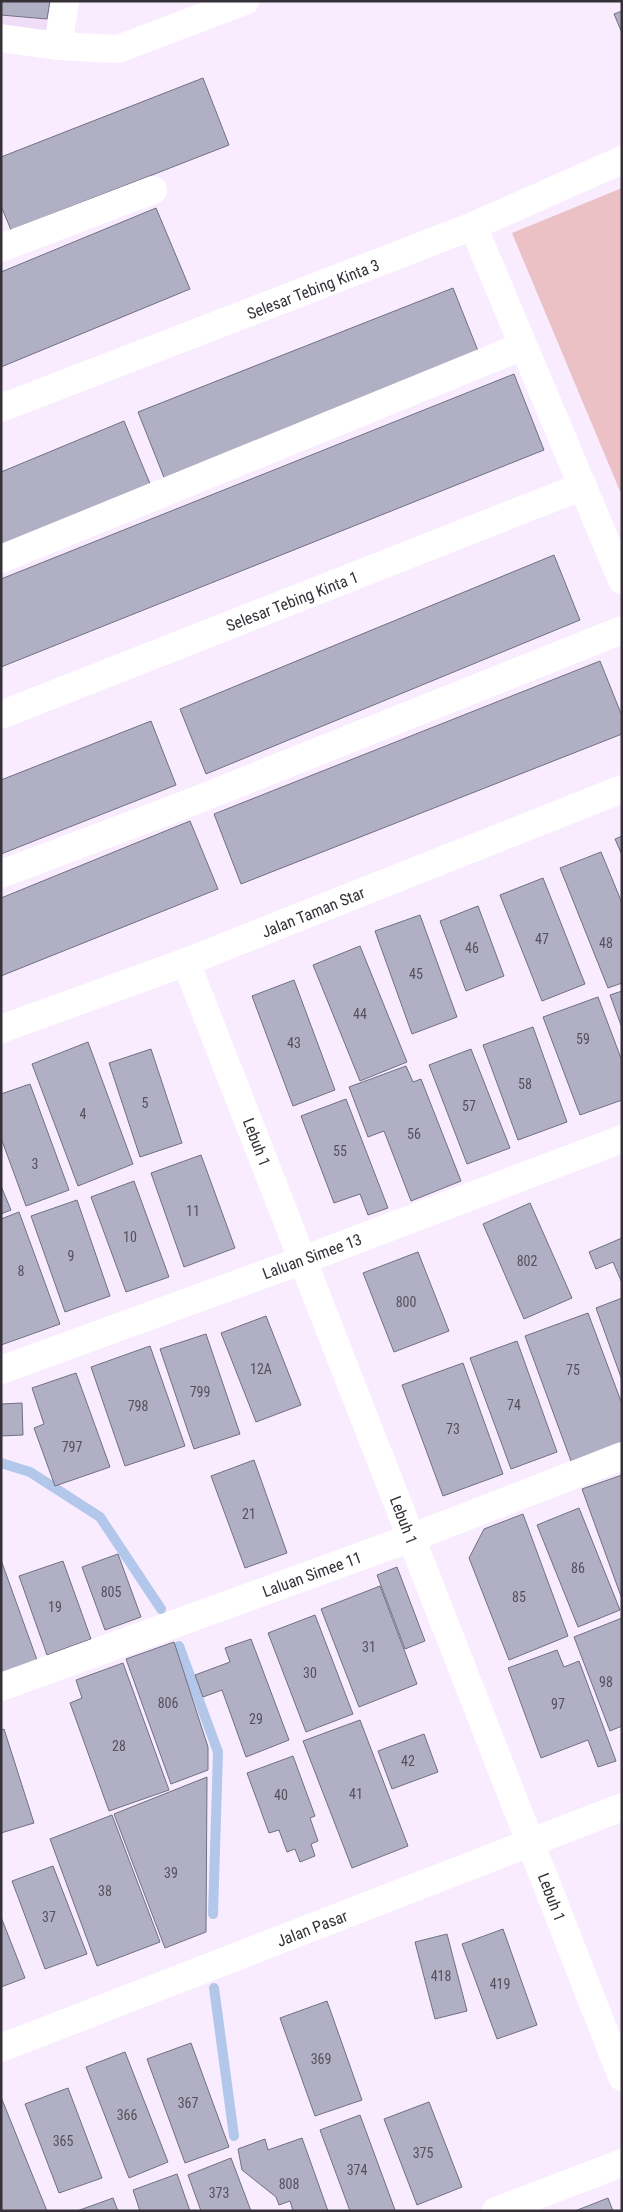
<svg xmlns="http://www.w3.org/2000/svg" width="623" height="2212" font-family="'Roboto Condensed',sans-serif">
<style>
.built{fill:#f0def8}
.green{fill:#ebc1c5}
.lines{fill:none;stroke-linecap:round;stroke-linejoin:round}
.stream{stroke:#b3c7ea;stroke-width:10}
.building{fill:#b1afc4;stroke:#717083}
.minor{stroke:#fff;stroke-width:28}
.labels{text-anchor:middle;stroke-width:4;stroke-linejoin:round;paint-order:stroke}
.number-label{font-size:14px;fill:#55505b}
.street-label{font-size:16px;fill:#363138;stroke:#fff}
</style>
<rect width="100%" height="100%" fill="#f9ecff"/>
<!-- built -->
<path class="built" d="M1,1h63l-6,47 -57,-8z"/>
<!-- green -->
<path class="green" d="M622,188v308l-110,-263z"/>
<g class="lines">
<!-- stream -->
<g class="stream">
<path d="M1,1463l29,9 70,45 61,92"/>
<path d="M179,1646l39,106 -5,162"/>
<path d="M214,1988l20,148"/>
</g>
</g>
<!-- building -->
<g class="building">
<path d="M1,1h49l-3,18 -46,-4z"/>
<path d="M622,11v22l-8,-19z"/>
<path d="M203,78l26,67 -218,85 -10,-24v-49z"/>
<path d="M156,208l34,81 -189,78v-95z"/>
<path d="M453,288l27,68 -315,124 -27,-68z"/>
<path d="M514,374l30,76 -543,217v-88z"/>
<path d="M124,421l27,65 -150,62v-76z"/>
<path d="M554,555l26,65 -374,154 -26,-65z"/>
<path d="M600,661l22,55v18l-381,150 -27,-70z"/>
<path d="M151,721l25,64 -175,69v-74z"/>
<path d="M190,821l28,68 -217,87v-78z"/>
<path d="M622,836v19l-7,-16z"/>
<path d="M601,852l21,51v80l-14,5 -48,-120z"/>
<path d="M543,878l42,106 -43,17 -42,-106z"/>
<path d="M478,906l26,70 -38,15 -26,-70z"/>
<path d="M420,915l37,102 -45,17 -37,-103z"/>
<path d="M360,946l47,116 -47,19 -47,-116z"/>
<path d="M294,980l41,110 -42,16 -41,-110z"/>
<path d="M622,991v37l-12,-33z"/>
<path d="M598,997l24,64v39l-42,15 -37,-98z"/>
<path d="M533,1027l34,95 -49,18 -35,-95z"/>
<path d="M88,1042l45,122 -55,22 -46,-122z"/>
<path d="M151,1049l31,94 -42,14 -31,-94z"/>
<path d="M471,1049l39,99 -43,16 -38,-99z"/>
<path d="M406,1066l7,16 8,-3 40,102 -50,20 -27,-70 -16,6 -19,-50z"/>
<path d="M30,1084l39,106 -43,16 -25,-68v-44z"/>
<path d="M346,1099l42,109 -20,7 -8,-21 -26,9 -33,-87z"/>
<path d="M201,1155l34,93 -51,19 -33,-94z"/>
<path d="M134,1181l35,96 -43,15 -35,-95z"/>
<path d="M1,1186l10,24 -10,4z"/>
<path d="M77,1200l33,96 -45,16 -34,-96z"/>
<path d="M530,1203l42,95 -48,21 -41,-95z"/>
<path d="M19,1212l41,112 -59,21v-126z"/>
<path d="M622,1238v45l-9,-21 -17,7 -7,-17z"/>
<path d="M418,1252l31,79 -55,21 -31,-79z"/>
<path d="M622,1298v82l-26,-72z"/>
<path d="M588,1313l34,91v38l-51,19 -46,-125z"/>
<path d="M266,1316l35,89 -45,17 -35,-89z"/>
<path d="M206,1334l34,100 -46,15 -34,-100z"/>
<path d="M517,1341l40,111 -46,17 -41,-111z"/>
<path d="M150,1346l35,100 -60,20 -34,-99z"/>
<path d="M463,1363l40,111 -60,22 -41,-111z"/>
<path d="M76,1373l34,94 -55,19 -21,-58 10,-4 -12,-36z"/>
<path d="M22,1403l1,32 -22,1v-32z"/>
<path d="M254,1460l33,93 -42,15 -34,-92z"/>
<path d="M622,1475v124l-40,-110z"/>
<path d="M579,1508l41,102 -42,17 -41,-102z"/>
<path d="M523,1514l45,122 -59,24 -40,-102 15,-29z"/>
<path d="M118,1554l23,63 -36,13 -23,-63z"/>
<path d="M1,1560l36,100 -36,13z"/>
<path d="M63,1561l28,78 -44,16 -28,-79z"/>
<path d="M397,1567l28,74 -20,8 -28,-74z"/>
<path d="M380,1586l37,98 -58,23 -38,-98z"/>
<path d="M315,1615l38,99 -47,18 -38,-99z"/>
<path d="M622,1618v108l-12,5 -36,-94z"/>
<path d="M251,1639l38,101 -43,17 -24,-67 -19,7 -8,-22 35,-13 -5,-14z"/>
<path d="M174,1642l34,105v23l-37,14 -45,-125z"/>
<path d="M557,1650l7,17 15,-6 37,100 -18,6 -10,-27 -47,18 -33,-90z"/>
<path d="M123,1663l46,127 -60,21 -39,-108 12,-5 -6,-18z"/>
<path d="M360,1720l48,126 -56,22 -49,-127z"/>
<path d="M4,1729l30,94 -33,10v-103z"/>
<path d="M424,1734l14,38 -46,17 -14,-38z"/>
<path d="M293,1756l22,60 -5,2 8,23 -7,3 4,12 -15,6 -5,-13 -8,3 -8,-22 -10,3 -22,-60z"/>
<path d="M207,1777l-1,155 -41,16 -51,-134z"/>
<path d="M112,1815l48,127 -63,24 -47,-127z"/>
<path d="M53,1866l34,88 -42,15 -33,-88z"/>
<path d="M1,1917l24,61 -24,9z"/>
<path d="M503,1929l34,96 -40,14 -35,-95z"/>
<path d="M447,1934l20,77 -32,8 -20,-77z"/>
<path d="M327,2001l35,99 -47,16 -35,-98z"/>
<path d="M191,2043l38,104 -44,16 -38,-104z"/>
<path d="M125,2052l43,110 -39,16 -43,-111z"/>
<path d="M68,2088l34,90 -43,15 -34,-89z"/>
<path d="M1,2097l31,77 15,37h-46z"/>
<path d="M429,2102l33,85 -45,18 -33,-86z"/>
<path d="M360,2115l35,95 -3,1h-42l-30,-81z"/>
<path d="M302,2138l26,73h-35l-3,-10 -11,4 -3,-8 -34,-27 -4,-21 27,-10 3,11z"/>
<path d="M231,2158l20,53h-50l-13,-36z"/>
<path d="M177,2174l13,37h-50l-7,-21z"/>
<path d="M113,2198l5,13h-41z"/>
<path d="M608,2198l5,13h-38z"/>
</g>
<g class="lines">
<!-- minor -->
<g class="minor">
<path d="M1,38l57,8 60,3 127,-48"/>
<path d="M58,46l7,-45"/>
<path d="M473,226l149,354"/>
<path d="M1,248l152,-58"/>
<path d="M1,408l472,-182 149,-66"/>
<path d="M1,559l522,-213"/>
<path d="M1,715l582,-229"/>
<path d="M1,874l191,-72 430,-172"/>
<path d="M186,962l436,1115"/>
<path d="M1,1029l185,-67 436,-173"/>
<path d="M1,1370l302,-110 319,-121"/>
<path d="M1,1687l410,-149 211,-82"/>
<path d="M1,2048l621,-241"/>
<path d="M496,2211l126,-48"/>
</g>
</g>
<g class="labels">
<!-- number labels -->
<g class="number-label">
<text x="542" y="944">47</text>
<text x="606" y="948">48</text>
<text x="472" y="953">46</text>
<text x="416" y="979">45</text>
<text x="360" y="1019">44</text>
<text x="583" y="1044">59</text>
<text x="294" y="1048">43</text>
<text x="525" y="1089">58</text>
<text x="145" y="1108">5</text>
<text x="469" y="1111">57</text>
<text x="83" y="1119">4</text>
<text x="414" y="1139">56</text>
<text x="340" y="1156">55</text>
<text x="35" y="1169">3</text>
<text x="193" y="1216">11</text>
<text x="130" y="1242">10</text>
<text x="71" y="1261">9</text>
<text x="527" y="1266">802</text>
<text x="21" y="1276">8</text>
<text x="406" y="1307">800</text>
<text x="261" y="1374">12A</text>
<text x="573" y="1375">75</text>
<text x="200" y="1397">799</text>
<text x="514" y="1410">74</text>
<text x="138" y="1411">798</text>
<text x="453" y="1434">73</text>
<text x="72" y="1452">797</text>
<text x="249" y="1519">21</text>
<text x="578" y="1573">86</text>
<text x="111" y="1597">805</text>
<text x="519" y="1602">85</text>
<text x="55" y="1612">19</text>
<text x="369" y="1652">31</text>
<text x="310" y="1678">30</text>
<text x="606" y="1687">98</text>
<text x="168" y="1708">806</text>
<text x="558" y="1709">97</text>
<text x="256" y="1724">29</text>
<text x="119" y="1751">28</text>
<text x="408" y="1766">42</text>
<text x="356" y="1799">41</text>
<text x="281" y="1800">40</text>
<text x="171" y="1878">39</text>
<text x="105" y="1896">38</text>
<text x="49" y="1922">37</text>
<text x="441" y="1981">418</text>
<text x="500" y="1989">419</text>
<text x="321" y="2064">369</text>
<text x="188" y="2108">367</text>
<text x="127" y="2120">366</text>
<text x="63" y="2146">365</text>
<text x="423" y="2158">375</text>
<text x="357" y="2175">374</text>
<text x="289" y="2189">808</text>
<text x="219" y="2198">373</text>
</g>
<!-- street labels -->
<g class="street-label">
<text transform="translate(313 289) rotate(-21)" y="6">Selesar Tebing Kinta 3</text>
<text transform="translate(292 601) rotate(-21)" y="6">Selesar Tebing Kinta 1</text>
<text transform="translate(313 912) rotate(-22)" y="6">Jalan Taman Star</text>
<text transform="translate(257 1142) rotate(69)" y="6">Lebuh 1</text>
<text transform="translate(312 1256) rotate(-20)" y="6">Laluan Simee 13</text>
<text transform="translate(404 1520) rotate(69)" y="6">Lebuh 1</text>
<text transform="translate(312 1574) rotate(-20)" y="6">Laluan Simee 11</text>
<text transform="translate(552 1897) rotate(69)" y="6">Lebuh 1</text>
<text transform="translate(312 1928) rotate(-21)" y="6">Jalan Pasar</text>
</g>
</g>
<!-- border -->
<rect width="623" height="2212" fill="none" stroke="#363138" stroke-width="5"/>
</svg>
